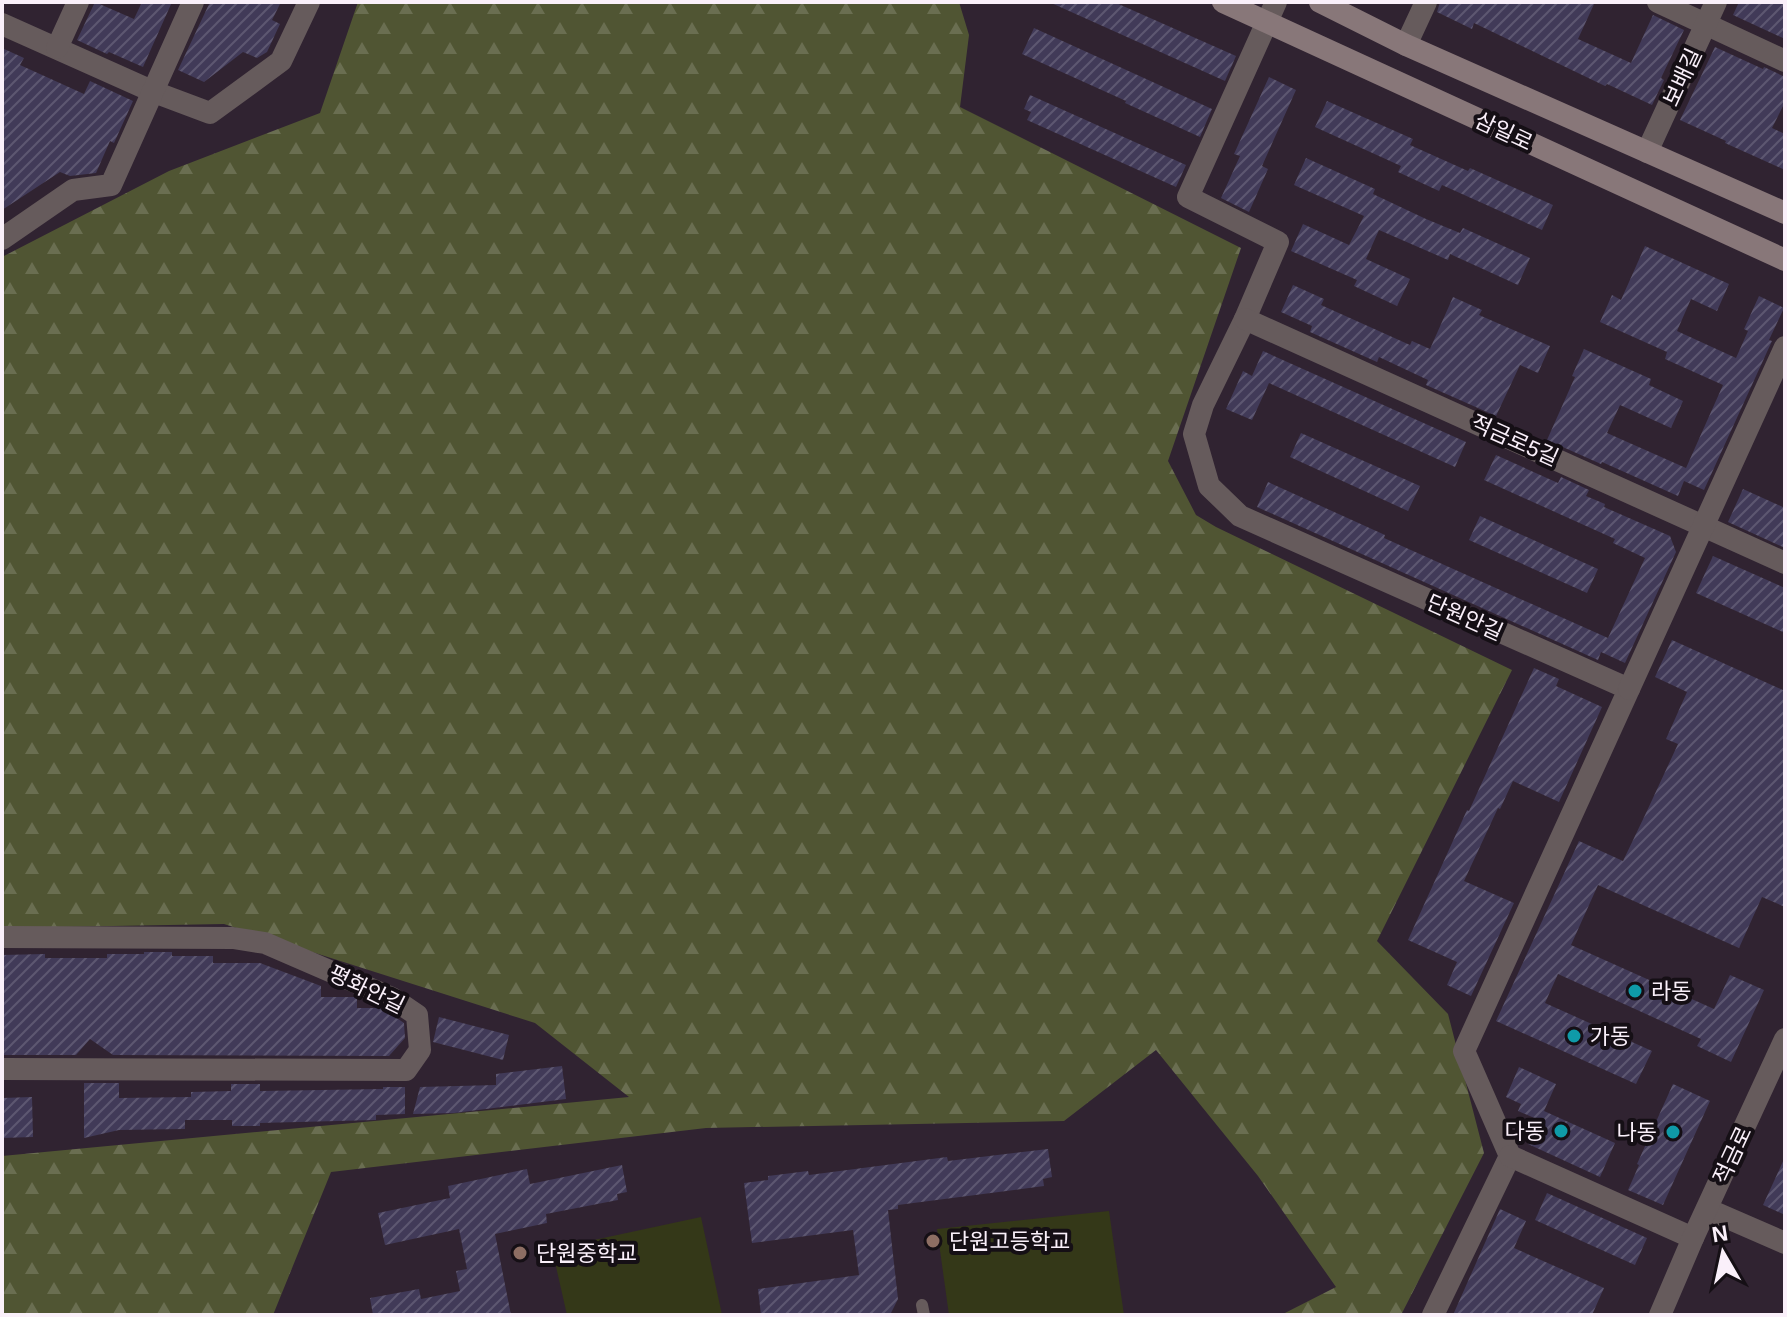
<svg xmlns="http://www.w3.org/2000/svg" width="1787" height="1317" font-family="Helvetica,'Noto Sans KR',sans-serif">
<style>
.forest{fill:url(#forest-firs)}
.garden{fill:#343818}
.building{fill:url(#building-hatch)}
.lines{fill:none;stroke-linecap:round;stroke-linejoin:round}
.service{stroke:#665b5c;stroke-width:12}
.minor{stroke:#665b5c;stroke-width:22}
.tertiary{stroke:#665b5c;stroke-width:22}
.secondary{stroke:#887779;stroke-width:22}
.culture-dot{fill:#0f9aa8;stroke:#150f15;stroke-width:3}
.education-dot{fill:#8d6e63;stroke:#150f15;stroke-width:3}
.labels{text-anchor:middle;stroke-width:8;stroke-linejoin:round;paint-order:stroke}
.street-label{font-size:22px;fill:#faf0fa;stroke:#150f15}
.poi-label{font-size:22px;fill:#faf0fa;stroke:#150f15;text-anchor:start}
</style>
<defs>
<pattern id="forest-firs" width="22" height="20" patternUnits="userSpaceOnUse" patternTransform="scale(2)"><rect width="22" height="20" fill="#505533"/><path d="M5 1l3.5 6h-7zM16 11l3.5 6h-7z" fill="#6a6e51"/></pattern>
<pattern id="building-hatch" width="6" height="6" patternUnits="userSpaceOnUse" patternTransform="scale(2)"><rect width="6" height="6" fill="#413a58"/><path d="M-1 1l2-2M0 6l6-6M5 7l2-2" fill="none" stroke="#5d5771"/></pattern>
</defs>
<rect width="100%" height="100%" fill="#302331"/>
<!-- forest -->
<path class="forest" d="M358,2h601l10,33 -9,72 281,141 -73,213 28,54 20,12 296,143 -135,271 71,73 36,139 -83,162h-120l55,-28 -78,-111 -102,-126 -92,71 -358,7 -375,44 -58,143h-271v-159l627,-59 -94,-74 -311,-99 -222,4v-671l167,-86 151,-58z"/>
<!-- garden -->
<g class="garden">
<path d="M1109,1211l15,104h-175l-12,-86z"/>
<path d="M701,1217l21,98h-155l-15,-66z"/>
</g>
<!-- building -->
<g class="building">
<path d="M95,2l39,17 8,-17h30l-29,65 -34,-15 -2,2 -30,-14z"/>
<path d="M210,2h71l-9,18 8,4 -13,28 -10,6 -14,-6 -39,30 -26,-12z"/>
<path d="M1049,2h65l122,54 -11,25z"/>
<path d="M1440,2h155l-17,37 53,24 22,-48 31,15 -23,48 3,2 -12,25 -45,-21 -2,2 -131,-63 -2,6 -35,-17z"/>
<path d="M1739,2h46v37l-52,-24z"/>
<path d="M1034,28l178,81 -12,28 -75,-34 1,-2 -104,-47z"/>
<path d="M1715,47l48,22 1,-2 21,10v25l-13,26 13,6v36l-60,-27 1,-2 -46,-21z"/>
<path d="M2,48l22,10 -4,7 64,29 6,-13 43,20 -19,42 -4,-2 -14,32 -26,3 -10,-4 -58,38z"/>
<path d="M1269,77l27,13 -34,76 6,3 -19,43 -28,-14 19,-42 -6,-2z"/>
<path d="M1030,95l156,70 -10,22 -149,-67 4,-8 -7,-3z"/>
<path d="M1327,101l86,38 -3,6 58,26 2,-3 83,37 -11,25 -100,-45 -3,6 -41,-19 3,-6 -86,-39z"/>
<path d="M1306,158l69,31 -2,5 53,25 34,14 3,-5 67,30 -12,27 -68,-31 -2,6 -69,-30 -13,29 44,20 -13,27 -43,-20 3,-6 -66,-29 12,-27 46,21 15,-29 -70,-31z"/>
<path d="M1645,246l84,38 -12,27 -26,-12 -14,32 59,27 12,-27 -4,-2 15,-33 25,12 -15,32 3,1 -68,149 -20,-9 -6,15 -76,-34 -1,2 -54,-24 28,-63 -3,-1 12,-27 67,30 -2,6 34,16 -12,27 -51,-23 -13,28 79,35 37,-83 -58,-26 2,-7 -67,-30 12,-27 9,5z"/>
<path d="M1293,285l31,14 -3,6 89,40 2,-4 18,8 23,-52 29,13 -3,5 71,31 -12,27 -18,-8 -24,51 -70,-31 2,-5 -49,-23 -2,5 -67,-30 2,-6 -31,-14z"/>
<path d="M1263,351l203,91 -11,25 -186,-84 -17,37 -26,-11 17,-38 9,5z"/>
<path d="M1301,433l119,53 -12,25 -118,-54z"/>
<path d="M1496,455l62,28 3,-6 28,13 -3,6 19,8 -1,3 66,29 6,16 -51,111 -24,-11 -3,8 -341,-153 11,-25 117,53 -1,3 224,100 37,-80 -32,-15 2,-4 -131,-59z"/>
<path d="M1743,489l42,19v40l-57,-26z"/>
<path d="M1480,516l118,53 -11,24 -118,-53z"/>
<path d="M1713,556l72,32v45l-89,-40z"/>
<path d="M1672,640l113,51v216l-23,-10 -23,51 -141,-63 -27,60 143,64 16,-34 34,15 -33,72 -34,-16 4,-7 -143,-65 -13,29 107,48 -16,33 -140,-63 83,-180 44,20 23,-48 32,-69 -12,-5 21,-47 -32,-15z"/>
<path d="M1534,668l25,11 -3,7 46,21 -43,95 -46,-21 -13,28 -2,-1 -34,73 50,22 -43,93 -24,-11 10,-23 -49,-22 59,-130 2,1z"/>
<path d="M144,952h28v4h41v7h47l61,23v11h33l3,1v10h23l5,2 19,13 1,15 -16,18 -276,-1 -23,-16 -14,16h-74v-100l43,-1v4h62v-4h37z"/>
<path d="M439,1017l70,18 -6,25 -70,-18z"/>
<path d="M562,1066l4,33 -112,14 -41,1 7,-27 76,-2v-11z"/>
<path d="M1519,1067l37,17 -12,27 71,32 -15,34 -72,-33 11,-24 -21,-9 3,-7 -15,-7z"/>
<path d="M84,1083h35v15l72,-1v-5l40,-1v-7h29v7l123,-2v-2h22v27l-29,1v5l-116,3v3h-28v-6h-47v9l-66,1 -35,8z"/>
<path d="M1673,1084l37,17 -47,104 -35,-15 11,-25 -2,-1z"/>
<path d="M32,1097l1,40 -31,1v-40z"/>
<path d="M1048,1149l4,28 -9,2 1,7 -146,19v4l-10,1 10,89 -8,16h-129l-3,-26 101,-14 -6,-45 -101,13 -8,-60 24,-3v-4l40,-5 1,4 138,-18 1,4z"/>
<path d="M1785,1157v58l-22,-10z"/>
<path d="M622,1165l5,27 -10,2 1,6 -72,14 1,9 -52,11 16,81h-138l-3,-17 49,-9 2,10 39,-8 -4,-20 11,-2 -8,-40 -74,16 -7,-32 72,-15 -2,-12 79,-17 3,15z"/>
<path d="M1547,1193l100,45 -12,27 -100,-45z"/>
<path d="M1500,1209l26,12 -12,27 90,40 -12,27h-139z"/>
</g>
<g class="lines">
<!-- service -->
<path class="service" d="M922,1305l2,10"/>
<!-- minor -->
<g class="minor">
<path d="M1276,2l-88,195 90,45 -33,77 -42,86 -9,29 15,52 31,30 389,173 -165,362 46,105 -77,159"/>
<path d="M1658,2l127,59"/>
<path d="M2,24l152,68 56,21 71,-52 28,-59"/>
<path d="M1406,45l20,-43"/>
<path d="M57,48l21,-46"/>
<path d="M1647,152l69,-150"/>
<path d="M2,239l71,-49 38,-5 82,-183"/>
<path d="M1245,319l540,244"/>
<path d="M1629,689l156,-342"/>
<path d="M2,937l231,1 32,5 127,55 25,17 3,35 -14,20 -404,-1"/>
<path d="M1510,1156l183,82"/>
<path d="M1707,1209l78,34"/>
</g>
<!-- tertiary -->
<path class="tertiary" d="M1660,1315l33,-77 92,-199"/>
<!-- secondary -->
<g class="secondary">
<path d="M1223,2l562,258"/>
<path d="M1320,2l86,43 379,168"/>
</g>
</g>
<!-- markers -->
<g class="culture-dot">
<circle cx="1635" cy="991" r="8"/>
<circle cx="1574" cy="1036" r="8"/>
<circle cx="1561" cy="1131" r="8"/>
<circle cx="1673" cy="1132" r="8"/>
</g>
<g class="education-dot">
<circle cx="933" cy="1241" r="8"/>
<circle cx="520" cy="1253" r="8"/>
</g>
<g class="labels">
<!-- street labels -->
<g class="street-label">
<text transform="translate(1682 77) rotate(-65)" y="8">보배길</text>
<text transform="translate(1504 131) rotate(25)" y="8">삼일로</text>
<text transform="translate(1515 440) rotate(24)" y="8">적금로5길</text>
<text transform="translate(1465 617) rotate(24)" y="8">단원안길</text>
<text transform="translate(367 989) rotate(26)" y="8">평화안길</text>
<text transform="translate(1732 1155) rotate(-65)" y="8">적금로</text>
</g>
<!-- poi labels -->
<g class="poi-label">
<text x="1651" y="999">라동</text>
<text x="1590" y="1044">가동</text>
<text x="1545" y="1139" text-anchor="end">다동</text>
<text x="1657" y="1140" text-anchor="end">나동</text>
<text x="949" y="1249">단원고등학교</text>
<text x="536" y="1261">단원중학교</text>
</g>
</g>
<!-- border -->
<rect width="1787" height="1317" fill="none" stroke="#faf0fa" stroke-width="8"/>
<!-- north arrow -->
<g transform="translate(1723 1253) rotate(351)" stroke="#150f15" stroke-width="6" paint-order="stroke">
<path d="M0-6L14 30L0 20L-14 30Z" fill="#faf0fa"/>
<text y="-12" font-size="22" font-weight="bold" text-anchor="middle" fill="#faf0fa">N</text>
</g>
</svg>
